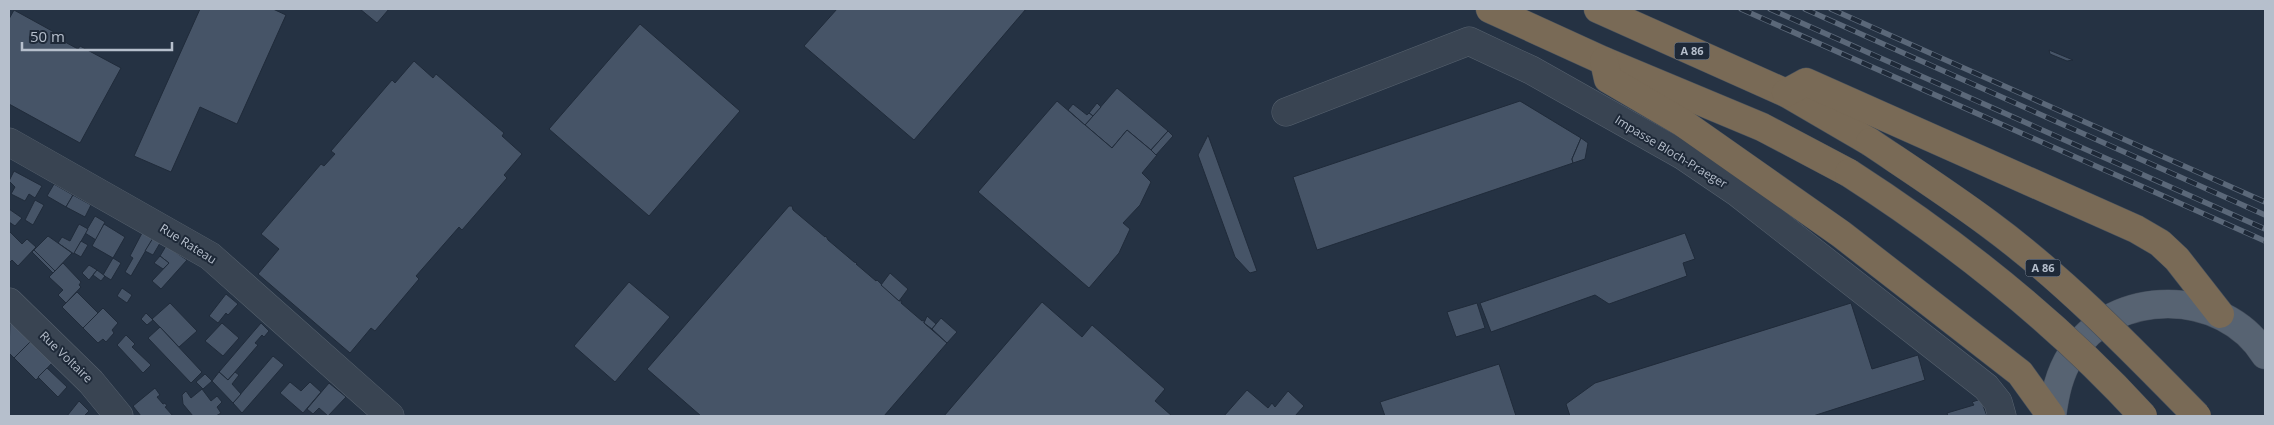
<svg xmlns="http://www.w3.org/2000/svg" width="2274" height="425" font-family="'Open Sans',sans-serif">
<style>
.building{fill:#465467;stroke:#202b3a}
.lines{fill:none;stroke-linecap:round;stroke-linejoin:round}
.minor-casing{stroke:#57626f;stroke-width:29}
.major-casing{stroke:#434d5b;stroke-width:29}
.highway-casing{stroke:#444f5d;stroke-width:29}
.minor{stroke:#394452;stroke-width:28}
.major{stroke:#576372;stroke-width:28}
.highway{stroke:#796a56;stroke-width:28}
.rail-casing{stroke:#5b6879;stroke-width:5.5}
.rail{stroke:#1e2938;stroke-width:4;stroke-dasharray:11;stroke-linecap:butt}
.highway-bridge-casing{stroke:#444f5d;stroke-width:29;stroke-linecap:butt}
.highway-bridge{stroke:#796a56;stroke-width:28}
.labels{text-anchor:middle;stroke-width:4;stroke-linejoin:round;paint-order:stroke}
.shield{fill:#1e2938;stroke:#8892a0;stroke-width:1}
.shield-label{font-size:11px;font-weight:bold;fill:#b6bfcc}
.street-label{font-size:12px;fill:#b6bfcc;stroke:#1e2938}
</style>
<rect width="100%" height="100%" fill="#253243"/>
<!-- building -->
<g class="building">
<path d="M200,9h73l13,6 -49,109 -37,-17 -29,65 -37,-16z"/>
<path d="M360,9h29l-12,14z"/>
<path d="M837,9h189l-112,131 -110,-94z"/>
<path d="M14,10l40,22 -2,3 26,14 2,-3 41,22 -41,75 -71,-39v-85z"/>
<path d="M640,24l100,87 -91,105 -100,-87z"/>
<path d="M2049,50l24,10 -6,1 -17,-7z"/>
<path d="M414,61l19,17 3,-4 68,59 -2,3 20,18 -18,21 3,3 -45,52 -3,-3 -43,49 3,3 -44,52 -4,-3 -21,25 -92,-79 21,-25 -18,-15 60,-70 3,2 11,-12 -4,-3 61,-71 3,3z"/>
<path d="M1117,88l51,43 -17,19 -24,-20 -15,18 -27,-23z"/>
<path d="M1057,101l55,47 15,-18 30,25 -15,18 9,9 -11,23 -17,18 7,6 -11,24 -30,35 -111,-96z"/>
<path d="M1520,101l61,37 -9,21 1,4 -256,87 -24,-73z"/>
<path d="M1097,103l4,4 -8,9 -4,-3z"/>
<path d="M1073,104l14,11 2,-2 4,3 -8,9 -17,-15z"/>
<path d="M1168,131l5,5 -17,19 -5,-5z"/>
<path d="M1208,135l49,136 -7,2 -15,-16 -37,-102z"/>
<path d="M1581,138l7,5 -3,16 -12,4 -1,-4z"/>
<path d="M14,171l28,15 -7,12 -6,-4 -4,7 -14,-7 4,-7 -6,-6z"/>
<path d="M54,184l19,11 -7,12 -19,-11z"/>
<path d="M73,195l18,10 -6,12 -19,-10z"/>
<path d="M35,200l9,5 -11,20 -8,-5z"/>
<path d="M789,206h3l1,4 32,27 1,-1 2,4 26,22 3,1 -1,1 20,17 1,-1 22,21h3l-1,2 21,18 2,-1v3l23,20 -63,73h-183l-54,-47z"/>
<path d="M9,209l13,9 -7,8 -6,-4z"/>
<path d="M95,216l10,6 -9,18 -11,-7z"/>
<path d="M79,224l9,5 -14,25 -16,-11 4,-6 8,4z"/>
<path d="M104,224l21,13 -12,21 -21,-12z"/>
<path d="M9,231l13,13 5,-5 9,8 -18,19 -6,-6 -3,3z"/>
<path d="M142,233l11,5 -22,38 -6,-4 8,-14 -3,-2z"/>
<path d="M1685,233l10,26 -12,4 4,13 -78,28 -14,-9 -104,37 -11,-29z"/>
<path d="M48,236l24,17 -17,18 -21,-21z"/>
<path d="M153,238l7,5 -7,12 -8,-4z"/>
<path d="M81,241l7,4 -7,12 -7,-4z"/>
<path d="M166,246l21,14 -26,29 -9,-8 17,-18 -9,-7z"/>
<path d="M34,250l21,21 -2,2 -21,-21z"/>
<path d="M160,256l9,7 -6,6 -9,-6z"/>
<path d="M113,258l8,5 -10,17 -8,-5z"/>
<path d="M63,263l18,19 -2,3 2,2 -15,16 -8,-8 5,-5 -14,-13z"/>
<path d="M89,265l8,5 -8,10 -7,-7z"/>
<path d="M97,270l8,6 -4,5 -8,-6z"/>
<path d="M890,273l18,16 -9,12 -18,-16z"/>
<path d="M629,282l41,35 -55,65 -41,-36z"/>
<path d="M122,288l10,7 -5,8 -10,-7z"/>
<path d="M77,292l21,21 -15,15 -21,-21z"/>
<path d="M226,294l12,10 -10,11 -2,-2 -8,10 -9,-7z"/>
<path d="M1042,302l40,35 10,-12 73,64 -10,12 17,15h-228z"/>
<path d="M170,303l27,28 -18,16 -27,-28z"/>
<path d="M1477,303l8,25 -29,9 -9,-25z"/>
<path d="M1851,303l21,66 46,-14 7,25 -112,36h-243l-4,-12 29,-21z"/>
<path d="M103,308l15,15 -6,7 2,3 -8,9 -3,-3 -5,4 -15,-15z"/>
<path d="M146,313l7,7 -6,5 -6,-6z"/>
<path d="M927,316l9,8 -4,5 -8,-6z"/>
<path d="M941,318l16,14 -10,11 -15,-14z"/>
<path d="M10,320l21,21 -17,17 -5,-5z"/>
<path d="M222,323l17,15 -16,18 -18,-15z"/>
<path d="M261,323l8,8 -5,6 -2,-2 -7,8 3,2 -30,35 -9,-8z"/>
<path d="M160,327l42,45 -11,11 -43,-45z"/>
<path d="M126,335l9,9 -3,3 19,18 -8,8 -26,-28z"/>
<path d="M31,341l22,21 -17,18 -22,-22z"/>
<path d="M273,356l11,9 -42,48 -9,-10z"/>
<path d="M1499,364l17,52h-131l-5,-14z"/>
<path d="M47,368l20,19 -9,10 -20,-20z"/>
<path d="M219,372l9,8 7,-8 4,3 -7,9 9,10 -8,9 -21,-22z"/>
<path d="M205,374l7,7 -9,8 -7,-7z"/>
<path d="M290,382l11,9 9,-9 11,10 -18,21 -23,-20z"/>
<path d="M329,383l17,14 -18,19 -9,-8 -6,6 -6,-5z"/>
<path d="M155,388l5,7 -3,2 6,7 2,-1 2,3 -2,1 8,9h-32l-8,-10z"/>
<path d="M202,389l9,12 6,-5 5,6 -5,5 4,6 -5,3h-23l-10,-12 -1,-9 4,-4 5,7z"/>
<path d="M1247,390l21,18 4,-5 3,4 13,-16 16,15 -9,10h-71z"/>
<path d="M1978,400l4,3 5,13h-39l-1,-3 27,-8 -2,-3z"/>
<path d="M79,401l10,10 -5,5h-17z"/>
</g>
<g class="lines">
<defs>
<g id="minor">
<path d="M1286,112l183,-71 62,29 151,85 56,38 248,194 12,15 4,14"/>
<path d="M9,142l201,114 180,160"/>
<path d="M9,302l82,80 28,34"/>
</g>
<path id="major" d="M2052,416c3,-22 7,-42 19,-61 42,-69 153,-67 194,0"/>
<g id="highway">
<path d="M1490,9l114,52 158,66 87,46"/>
<path d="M1598,9l188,84 84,49"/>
<path d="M1604,61l4,18 75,44 158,111 179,139 31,43"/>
<path d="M1786,93l20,-11 330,147 24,14 17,16 43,55"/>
</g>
</defs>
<!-- minor casing -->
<use href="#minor" class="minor-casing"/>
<!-- major casing -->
<use href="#major" class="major-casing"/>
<!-- highway casing -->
<use href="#highway" class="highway-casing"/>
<!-- minor -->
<use href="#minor" class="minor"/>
<!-- major -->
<use href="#major" class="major"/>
<!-- highway -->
<use href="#highway" class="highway"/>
<defs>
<g id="rail">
<path d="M1741,9l524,232"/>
<path d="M1770,9l495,220"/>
<path d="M1805,9l460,206"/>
<path d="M1831,9l434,193"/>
</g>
</defs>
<!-- rail casing -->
<use href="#rail" class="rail-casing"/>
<!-- rail -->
<use href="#rail" class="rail"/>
<defs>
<g id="highway-bridge">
<path d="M1870,142c40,27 80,53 119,82 76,56 142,125 208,192"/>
<path d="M1849,173c107,69 208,149 294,243"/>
</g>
</defs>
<!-- highway-bridge casing -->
<use href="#highway-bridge" class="highway-bridge-casing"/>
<!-- highway-bridge -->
<use href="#highway-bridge" class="highway-bridge"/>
</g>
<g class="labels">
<!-- shield labels -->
<g class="shield">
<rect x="1674.5" y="42.5" width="35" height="17" rx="4"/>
<rect x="2025.5" y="259.5" width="35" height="17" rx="4"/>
</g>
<g class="shield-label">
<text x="1692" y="55">A 86</text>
<text x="2043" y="272">A 86</text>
</g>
<!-- street labels -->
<g class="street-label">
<text transform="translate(1671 152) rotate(31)" y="4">Impasse Bloch-Praeger</text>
<text transform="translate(188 244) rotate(32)" y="4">Rue Rateau</text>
<text transform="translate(66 357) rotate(44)" y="4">Rue Voltaire</text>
</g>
</g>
<!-- border -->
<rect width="2274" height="425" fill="none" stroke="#b6bfcc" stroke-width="20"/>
<!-- scale -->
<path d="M22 42v8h150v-8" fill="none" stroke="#b6bfcc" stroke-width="2.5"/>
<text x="30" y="42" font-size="15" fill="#b6bfcc" stroke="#1e2938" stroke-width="4" paint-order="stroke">50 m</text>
</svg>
